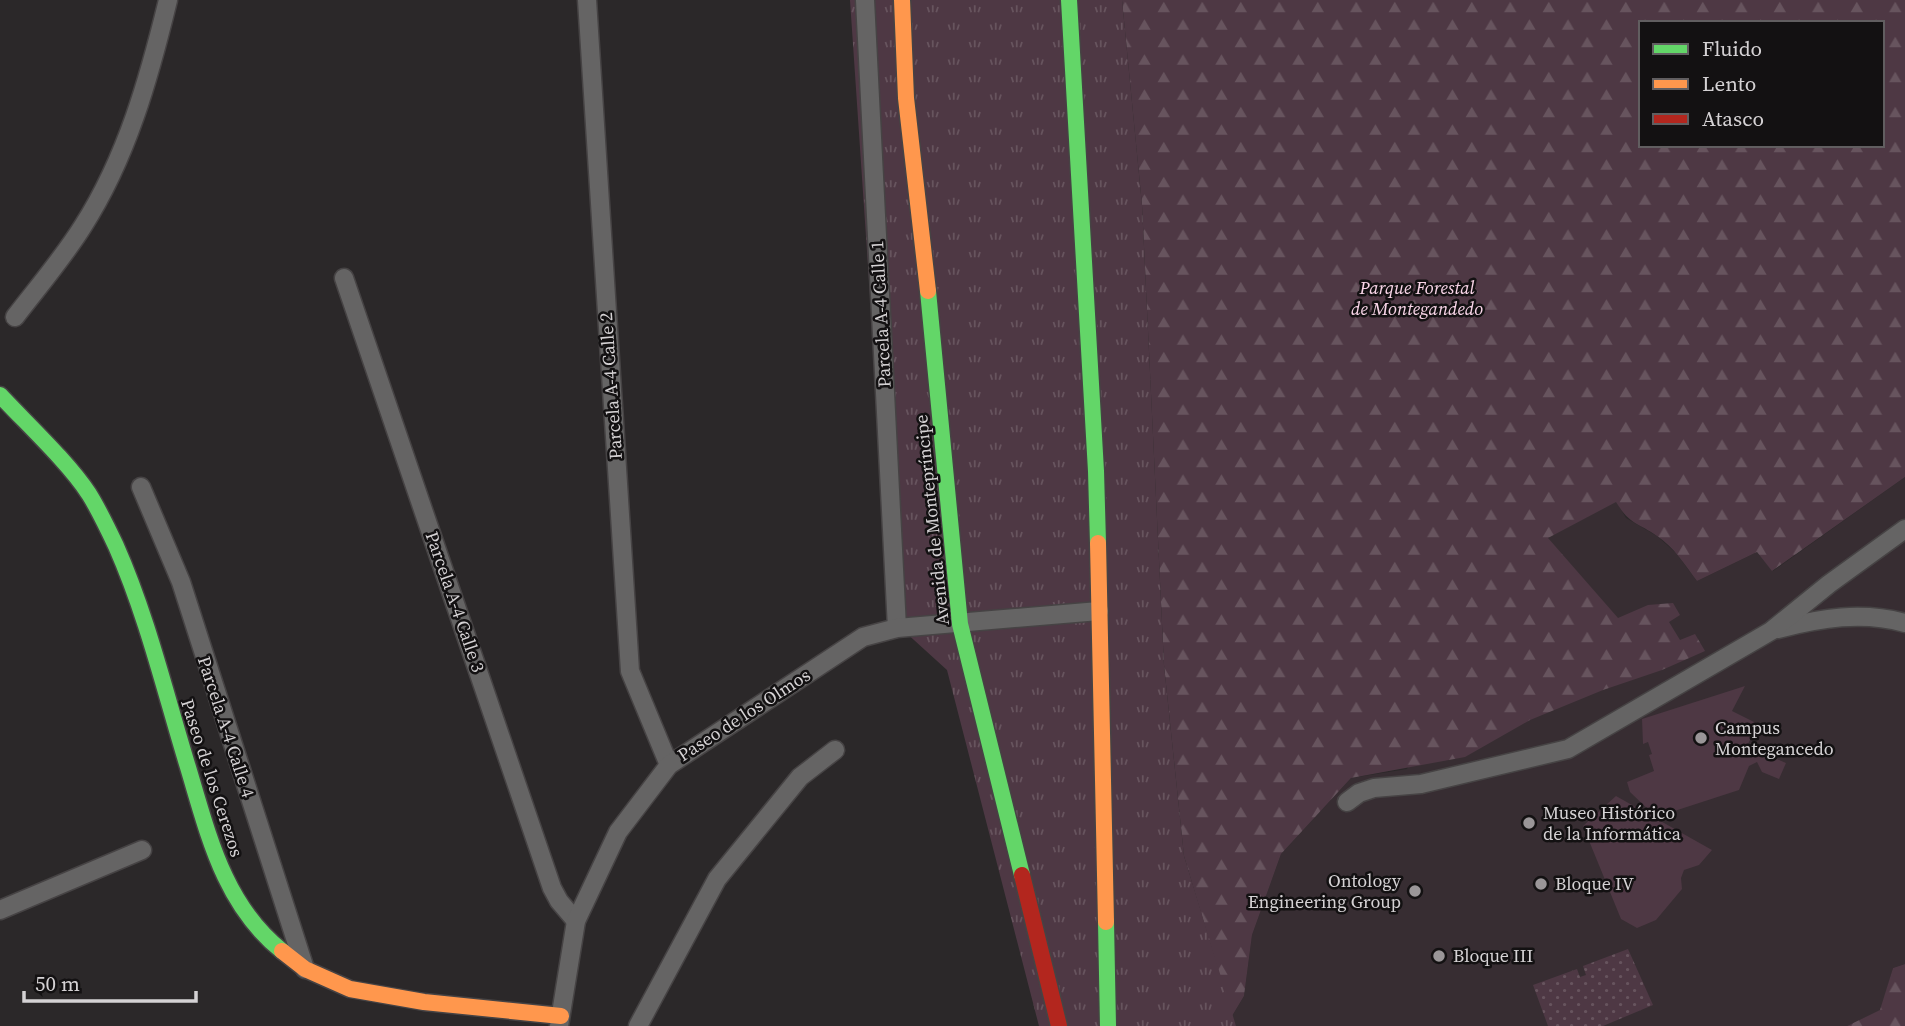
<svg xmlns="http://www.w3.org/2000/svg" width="1905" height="1026" font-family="'Source Serif 4',serif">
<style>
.built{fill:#372d32}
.grass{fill:#4e3844}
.forest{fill:url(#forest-firs);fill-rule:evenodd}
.park{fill:url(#park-tufts)}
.garden{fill:url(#garden-dots)}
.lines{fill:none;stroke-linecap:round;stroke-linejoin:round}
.street-casing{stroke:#464344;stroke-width:21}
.fast-casing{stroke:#464344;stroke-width:19}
.slow-casing{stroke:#464344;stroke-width:19}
.jam-casing{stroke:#464344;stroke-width:19}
.street{stroke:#656464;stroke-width:18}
.fast{stroke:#63d668;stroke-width:16}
.slow{stroke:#ff974d;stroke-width:16}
.jam{stroke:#b3261e;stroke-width:16}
.poi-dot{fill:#9a9698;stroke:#131112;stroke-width:2.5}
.labels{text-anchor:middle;stroke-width:5;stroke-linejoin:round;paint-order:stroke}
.park-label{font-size:18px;font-style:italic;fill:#fad6e9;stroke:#131112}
.street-label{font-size:18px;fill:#d5d2d4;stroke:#131112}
.poi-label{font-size:18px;fill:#d5d2d4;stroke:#131112;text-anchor:start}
</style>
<defs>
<pattern id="forest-firs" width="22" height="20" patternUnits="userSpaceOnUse" patternTransform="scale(1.75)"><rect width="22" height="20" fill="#4e3844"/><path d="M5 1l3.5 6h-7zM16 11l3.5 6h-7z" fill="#67545e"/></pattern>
<pattern id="park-tufts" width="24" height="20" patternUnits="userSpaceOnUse" patternTransform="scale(1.75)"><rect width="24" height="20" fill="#4e3844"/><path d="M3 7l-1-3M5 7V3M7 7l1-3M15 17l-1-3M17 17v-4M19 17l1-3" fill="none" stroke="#67545e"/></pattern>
<pattern id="garden-dots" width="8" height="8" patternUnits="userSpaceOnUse" patternTransform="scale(1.75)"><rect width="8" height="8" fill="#4e3844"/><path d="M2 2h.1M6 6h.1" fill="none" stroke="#67545e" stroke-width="1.8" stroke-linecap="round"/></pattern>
</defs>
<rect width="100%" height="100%" fill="#2b2829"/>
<!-- built -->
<path class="built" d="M1905,477v487l-12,4 -12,42 -34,16h-611l-4,-10 12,-20 8,-61 29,-81 70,-76 56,-9 140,-231 69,-37 10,17 31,18 19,17 21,28 60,-29 16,19z"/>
<!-- grass -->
<g class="grass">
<path d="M1745,686l-13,25 26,13 -11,22 39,17 -7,16 -17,-7 -5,-10 -8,4 -10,24 -83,27 -26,-25 -3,-10 27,-11 -5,-16 3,-1 -4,-12 -5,2 -1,-25z"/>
<path d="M1616,796l96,54 -13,15 -15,5 -3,8 1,11 -26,31 -19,8 -16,-9 -38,-93z"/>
</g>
<!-- forest -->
<g class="forest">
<path d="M1122,0h783v477l-133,94 -15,-19 -60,29c-12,-16 -23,-34 -40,-45 -20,-14 -27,-11 -41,-34l-68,36 70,80 30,-13 25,-2 7,12 -11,7 11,18 15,-6 10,17 -43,19 -59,20 -73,30 -65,37 -114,21 -70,76 -29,81 -8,61 -12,20 -48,-160 -20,-191 -22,-460zM1641,23h241v122h-241z"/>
<path d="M1905,964v62h-58l33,-16 13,-42z"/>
</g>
<!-- park -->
<path class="park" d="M850,0h272l20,205 22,460 20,191 52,170h-197l-92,-356 -55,-50z"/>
<!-- garden -->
<path class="garden" d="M1628,949l25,56 -50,21h-55l-15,-41 44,-16 3,8 6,-2 -3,-9z"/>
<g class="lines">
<defs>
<g id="street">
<path d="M587,0l43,671 39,94"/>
<path d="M865,0l32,628"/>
<path d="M344,278l208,610 7,13 17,20"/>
<path d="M15,317c23,-30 48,-59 68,-91 44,-69 66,-148 85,-226"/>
<path d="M141,487l40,95 124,387"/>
<path d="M1778,629c43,-11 84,-18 127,-6"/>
<path d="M1347,802l12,-9 15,-5 47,-4 147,-35 203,-118 58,-47 76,-55"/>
<path d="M0,910l142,-60"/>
<path d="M559,1026l17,-105 42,-89 51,-67 194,-128 34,-9 202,-17"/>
<path d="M638,1026l79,-147 83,-102 35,-27"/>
</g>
<g id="fast">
<path d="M1069,0l27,471 2,72"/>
<path d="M928,291l32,333 62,251"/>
<path d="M0,395c27,29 68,67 89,99 10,16 19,35 27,52 31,70 49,146 71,218 21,69 36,140 95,187"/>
<path d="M1106,922l2,104"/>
</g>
<g id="slow">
<path d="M902,0l4,98 22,193"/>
<path d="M1098,543l8,379"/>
<path d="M282,951l23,18 45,20 74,13 137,14"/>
</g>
<path id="jam" d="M1022,875l37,151"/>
</defs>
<!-- street casing -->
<use href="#street" class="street-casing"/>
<!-- fast casing -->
<use href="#fast" class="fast-casing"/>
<!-- slow casing -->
<use href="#slow" class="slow-casing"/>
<!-- jam casing -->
<use href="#jam" class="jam-casing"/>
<!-- street -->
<use href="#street" class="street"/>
<!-- fast -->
<use href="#fast" class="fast"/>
<!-- slow -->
<use href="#slow" class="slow"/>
<!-- jam -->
<use href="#jam" class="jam"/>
</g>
<!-- markers -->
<g class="poi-dot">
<circle cx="1701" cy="738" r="7"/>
<circle cx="1529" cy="823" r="7"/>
<circle cx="1541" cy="884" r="7"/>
<circle cx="1415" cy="891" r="7"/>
<circle cx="1439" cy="956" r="7"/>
</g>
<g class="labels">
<!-- park labels -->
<g class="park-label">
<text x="1417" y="294">Parque Forestal<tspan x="1417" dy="21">de Montegandedo</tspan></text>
</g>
<!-- street labels -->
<g class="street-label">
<text transform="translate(881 314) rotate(-93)" y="6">Parcela A-4 Calle 1</text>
<text transform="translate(611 386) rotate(-94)" y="6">Parcela A-4 Calle 2</text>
<text transform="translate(932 520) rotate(-96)" y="6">Avenida de Montepríncipe</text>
<text transform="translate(455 602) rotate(71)" y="6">Parcela A-4 Calle 3</text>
<text transform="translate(744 715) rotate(-33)" y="6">Paseo de los Olmos</text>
<text transform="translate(226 727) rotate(72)" y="6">Parcela A-4 Calle 4</text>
<text transform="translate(212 778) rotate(72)" y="6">Paseo de los Cerezos</text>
</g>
<!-- poi labels -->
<g class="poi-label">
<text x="1715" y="734">Campus<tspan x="1715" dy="21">Montegancedo</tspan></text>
<text x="1543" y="819">Museo Histórico<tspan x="1543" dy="21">de la Informática</tspan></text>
<text x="1401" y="887" text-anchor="end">Ontology<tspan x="1401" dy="21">Engineering Group</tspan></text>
<text x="1555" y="890">Bloque IV</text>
<text x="1453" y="962">Bloque III</text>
</g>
</g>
<!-- legend -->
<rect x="1639" y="21" width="245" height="126" fill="#131112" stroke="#615e60" stroke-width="2"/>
<rect x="1653" y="44" width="35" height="10" fill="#63d668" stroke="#615e60" stroke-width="2"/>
<text x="1702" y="56" font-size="21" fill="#d5d2d4">Fluido</text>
<rect x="1653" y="79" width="35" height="10" fill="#ff974d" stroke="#615e60" stroke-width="2"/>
<text x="1702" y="91" font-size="21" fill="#d5d2d4">Lento</text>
<rect x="1653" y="114" width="35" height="10" fill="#b3261e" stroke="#615e60" stroke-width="2"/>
<text x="1702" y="126" font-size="21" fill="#d5d2d4">Atasco</text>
<!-- scale -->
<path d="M24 991v10h172v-10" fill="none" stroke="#d5d2d4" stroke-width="3.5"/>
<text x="35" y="991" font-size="21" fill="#d5d2d4" stroke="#131112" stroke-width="5" paint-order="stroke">50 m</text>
</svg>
